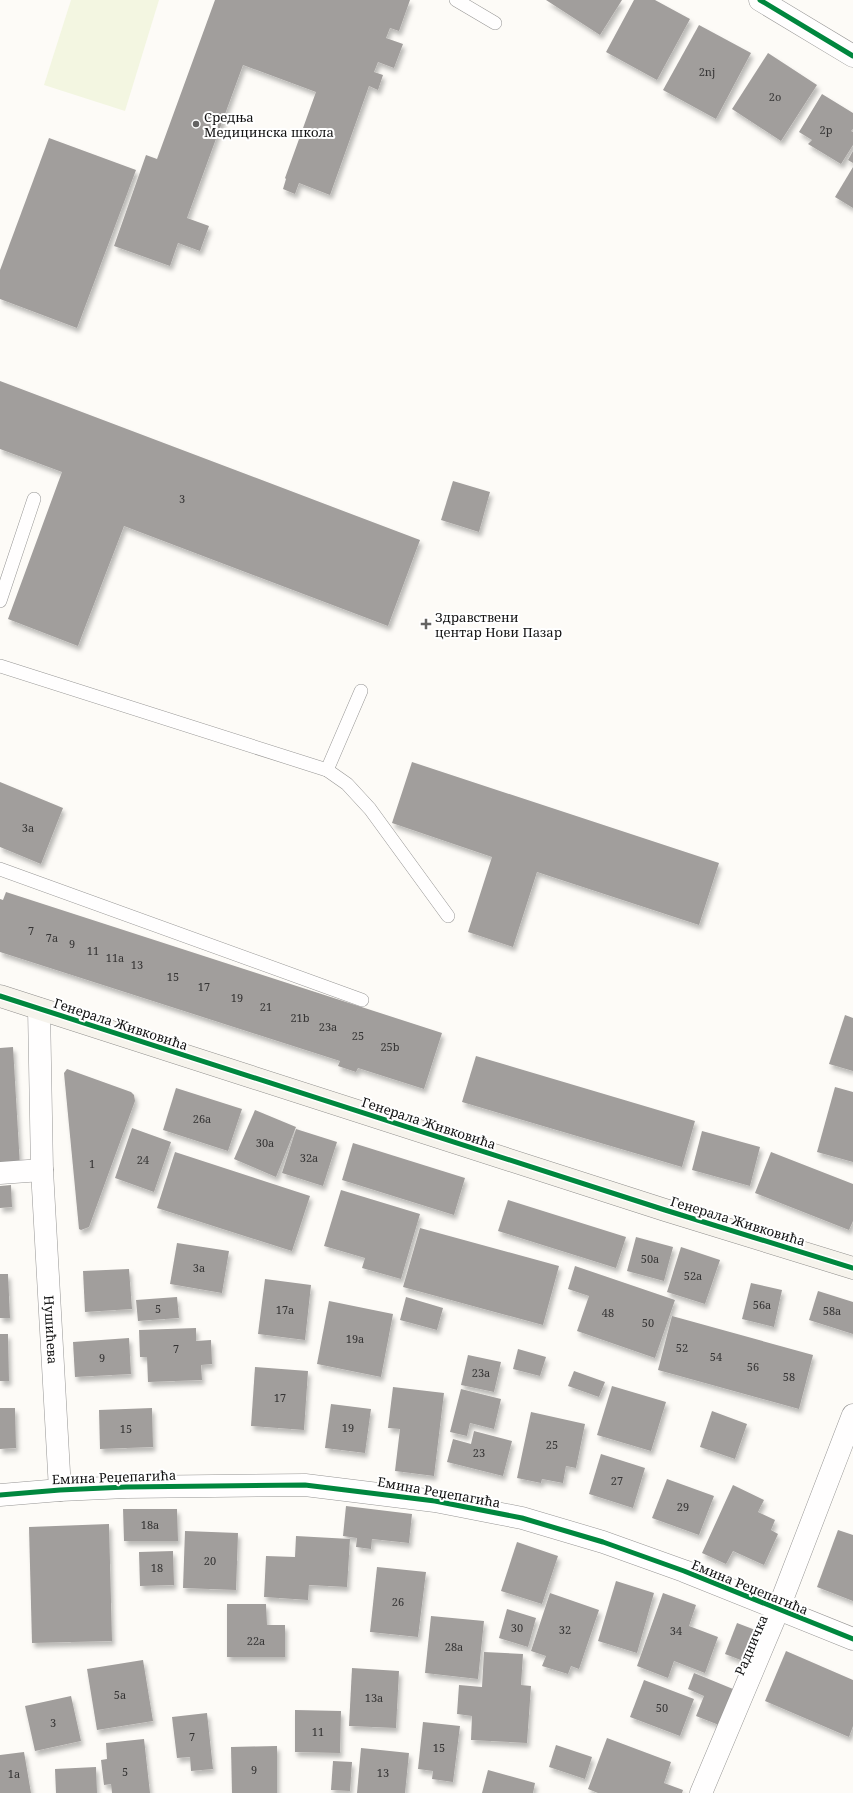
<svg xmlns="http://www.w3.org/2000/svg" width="853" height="1793" font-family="'Noto Serif',serif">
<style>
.pitch{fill:#f3f6e1}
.building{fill:#a19e9c;filter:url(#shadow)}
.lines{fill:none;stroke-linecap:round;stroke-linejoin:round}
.lane-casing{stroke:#979695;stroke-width:14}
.street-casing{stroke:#979695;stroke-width:23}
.secondary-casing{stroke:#8e8d8b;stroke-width:23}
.lane{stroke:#fffefe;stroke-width:13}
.street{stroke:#fffefe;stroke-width:22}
.secondary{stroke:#f6f3ec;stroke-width:22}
.cycleway-casing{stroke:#fff;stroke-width:8}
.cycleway{stroke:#00873e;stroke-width:5}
.poi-dot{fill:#646362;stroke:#fff;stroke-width:1.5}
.labels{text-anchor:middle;stroke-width:4;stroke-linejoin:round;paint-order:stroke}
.number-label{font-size:11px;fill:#353434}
.poi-label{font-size:13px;fill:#111;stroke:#fff;text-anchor:start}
.street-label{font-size:13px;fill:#111;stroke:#fff}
</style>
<defs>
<filter id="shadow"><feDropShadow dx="2.5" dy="4.5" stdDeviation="2" flood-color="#0004"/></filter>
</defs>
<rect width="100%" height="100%" fill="#fdfbf7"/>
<!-- pitch -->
<path class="pitch" d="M71,0h88l-34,111 -81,-26z"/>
<!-- building -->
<g class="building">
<path d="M215,0h195l-11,31 -9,-3 -4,10 17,6 -9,24 -16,-6 -4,10 9,3 -5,15 -9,-4 -39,109 -31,-12 -4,11 -12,-5 3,-10 -1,-1 31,-86 -73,-27 -56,153 22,8 -9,25 -22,-8 -8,23 -56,-20 32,-91 11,4z"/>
<path d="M546,0h76l-22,35z"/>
<path d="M634,0h21l35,19 -33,61 -51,-28z"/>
<path d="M699,25l52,28 -35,66 -53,-29z"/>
<path d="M768,53l49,32 -36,56 -49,-32z"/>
<path d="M822,94l31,19v16l-2,2 2,1v13l-12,19 -33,-20 4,-4 -13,-8z"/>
<path d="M49,138l87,32 -59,158 -77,-29v-29z"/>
<path d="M853,151v12l-5,-3z"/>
<path d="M853,167v41l-18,-11z"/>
<path d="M0,381l420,159 -32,86 -264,-100 -46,120 -70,-27 54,-147 -62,-23z"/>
<path d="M453,481l37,11 -11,40 -38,-12z"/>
<path d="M412,762l307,101 -20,62 -162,-53 -24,75 -45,-15 24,-75 -100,-34z"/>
<path d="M0,782l63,26 -22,56 -41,-17z"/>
<path d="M6,892l436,141 -18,56 -66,-21 -2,4 -18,-6 2,-5 -340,-109v-53l3,1z"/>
<path d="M845,1015l8,3v53l-24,-7z"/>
<path d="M13,1047l7,119 -20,1v-119z"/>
<path d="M476,1056l219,65 -13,46 -220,-65z"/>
<path d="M67,1069l64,23 3,3 1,6 -46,126 -8,3 -2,-1 -15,-156z"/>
<path d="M835,1087l18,5v70l-36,-10z"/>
<path d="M176,1088l66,21 -14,42 -65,-21z"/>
<path d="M255,1110l41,17 -20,50 -42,-18z"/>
<path d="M132,1128l39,14 -17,50 -39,-14z"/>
<path d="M296,1129l41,13 -14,44 -41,-13z"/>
<path d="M702,1131l58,16 -10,39 -58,-16z"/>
<path d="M353,1143l112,35 -11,37 -112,-35z"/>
<path d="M175,1152l135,44 -18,55 -135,-43z"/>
<path d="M771,1152l82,32v37l-4,9 -94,-37z"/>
<path d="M11,1185l1,22 -12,1v-22z"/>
<path d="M341,1190l79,24 -19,65 -39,-11 3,-10 -41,-12z"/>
<path d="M508,1200l118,37 -10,31 -118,-37z"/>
<path d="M420,1228l139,38 -16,59 -140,-38z"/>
<path d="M636,1237l37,10 -9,34 -37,-10z"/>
<path d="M177,1243l52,8 -7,42 -52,-9z"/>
<path d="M681,1247l39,13 -15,44 -38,-12z"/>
<path d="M575,1266l100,34 -20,58 -78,-27 12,-35 -21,-7z"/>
<path d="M129,1269l3,40 -47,3 -2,-41z"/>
<path d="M0,1274h8l2,44h-10z"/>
<path d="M265,1279l46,6 -6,55 -47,-6z"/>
<path d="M751,1283l31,7 -8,37 -32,-8z"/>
<path d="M818,1291l35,11v32l-44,-14z"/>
<path d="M177,1297l2,21 -41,3 -2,-21z"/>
<path d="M406,1297l37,11 -6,22 -37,-10z"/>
<path d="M329,1301l64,13 -12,63 -64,-13z"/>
<path d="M672,1316l141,39 -14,54 -141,-39z"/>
<path d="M196,1328v13l15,-1 1,24 -11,1 1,15 -54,2 -1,-25h-7l-1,-27z"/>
<path d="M0,1334h8l1,47h-9z"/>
<path d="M129,1338l2,36 -56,3 -2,-35z"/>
<path d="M518,1349l28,8 -6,19 -27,-7z"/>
<path d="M468,1355l33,7 -7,30 -33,-7z"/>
<path d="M255,1367l53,4 -4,59 -53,-4z"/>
<path d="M574,1371l31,11 -6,15 -31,-11z"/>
<path d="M612,1386l54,16 -15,49 -54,-16z"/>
<path d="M393,1387l51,6 -10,83 -39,-5 5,-42 -12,-1z"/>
<path d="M461,1389l40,10 -7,30 -24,-6 -3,13 -17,-4z"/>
<path d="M331,1404l40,5 -6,44 -40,-5z"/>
<path d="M0,1408h15l1,40 -16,1z"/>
<path d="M152,1408l1,39 -53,2 -1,-39z"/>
<path d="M712,1411l35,13 -12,35 -35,-12z"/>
<path d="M531,1412l54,12 -9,44 -10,-2 -3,17 -21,-4 -1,4 -24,-5z"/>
<path d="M474,1431l38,10 -9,35 -56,-14 6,-23 18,5z"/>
<path d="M601,1454l44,14 -12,40 -44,-14z"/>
<path d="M667,1479l47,17 -15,39 -47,-17z"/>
<path d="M733,1485l31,15 -6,12 17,8 -4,10 7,4 -14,31 -31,-14 -7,13 -24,-11z"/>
<path d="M346,1506l66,8 -3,29 -37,-4 -1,10 -15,-2 1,-9 -14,-2z"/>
<path d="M123,1509h54l1,32h-54z"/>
<path d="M109,1524l3,117 -80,2 -3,-116z"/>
<path d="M838,1530l15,5v66l-36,-14z"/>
<path d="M185,1531l53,2 -2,57 -53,-2z"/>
<path d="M296,1536l54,3 -3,48 -38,-2 -1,15 -44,-3 2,-41 29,1z"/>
<path d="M517,1542l41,14 -16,48 -41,-13z"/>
<path d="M173,1551l1,34 -34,1 -1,-34z"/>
<path d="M377,1567l49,5 -8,65 -48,-5z"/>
<path d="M616,1581l38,12 -17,60 -39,-12z"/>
<path d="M550,1593l49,17 -20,59 -8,-3 -3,8 -26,-8 4,-10 -15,-5z"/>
<path d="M663,1593l33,12 -7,21 29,11 -13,36 -31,-12 -6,17 -31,-12z"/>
<path d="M227,1604h39l1,21h18v32h-58z"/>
<path d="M507,1609l29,9 -8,29 -29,-9z"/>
<path d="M431,1616l53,5 -6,58 -53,-6z"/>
<path d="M737,1623l21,8 -12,31 -21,-8z"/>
<path d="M786,1651l67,29v46l-4,11 -84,-36z"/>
<path d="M484,1652l39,2 -2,31 10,1 -4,57 -56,-3 1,-24 -15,-2 2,-29 23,2z"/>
<path d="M143,1660l10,61 -56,9 -10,-61z"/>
<path d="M352,1668l47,3 -3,57 -47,-2z"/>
<path d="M694,1673l39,16 -14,36 -23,-9 8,-20 -16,-7z"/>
<path d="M644,1680l50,19 -14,37 -50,-19z"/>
<path d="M71,1696l10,45 -46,10 -10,-45z"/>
<path d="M295,1710l46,1 -1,42 -45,-1z"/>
<path d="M207,1713l6,56 -22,2 -1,-14 -13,1 -5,-41z"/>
<path d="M423,1722l37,4 -7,56 -21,-3 1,-8 -15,-2z"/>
<path d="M607,1738l64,24 -7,21 19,7 -1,3h-84l-10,-4z"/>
<path d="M144,1739l6,54h-38l-1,-9 -7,1 -3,-25 6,-1 -1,-16z"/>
<path d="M556,1745l36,12 -7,22 -36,-12z"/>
<path d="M277,1746v47h-45l-1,-46z"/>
<path d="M361,1748l48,5 -4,40h-48z"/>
<path d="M24,1752l7,41h-31v-38z"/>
<path d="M333,1761l19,1 -2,29 -19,-1z"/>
<path d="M96,1767l1,26h-41l-1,-24z"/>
<path d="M488,1770l47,13 -2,10h-51z"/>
</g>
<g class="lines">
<defs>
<g id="lane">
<path d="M456,0l39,23"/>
<path d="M0,601l34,-102"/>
<path d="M0,666l327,104 20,14 23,25 78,107"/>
<path d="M327,770l34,-79"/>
<path d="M0,869l362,131"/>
</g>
<g id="street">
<path d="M760,0l93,56"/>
<path id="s1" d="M39,1009l3,161 18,320"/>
<path d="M0,1173l42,-3"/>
<path d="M0,1495l60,-5 66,-3 179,-2 130,16 87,17 81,24 81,29 169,68"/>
<path d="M701,1793l77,-183 75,-195"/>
</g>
<path id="secondary" d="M0,996l665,214 188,58"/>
</defs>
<!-- lane casing -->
<use href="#lane" class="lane-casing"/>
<!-- street casing -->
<use href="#street" class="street-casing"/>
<!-- secondary casing -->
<use href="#secondary" class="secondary-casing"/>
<!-- lane -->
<use href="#lane" class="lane"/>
<!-- street -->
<use href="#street" class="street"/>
<!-- secondary -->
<use href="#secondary" class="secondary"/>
<defs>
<g id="cycleway">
<path d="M760,0l93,56"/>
<path d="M0,996l665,214 188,58"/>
<path d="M0,1495l60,-5 66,-3 179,-2 130,16 87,17 81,24 81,29 169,68"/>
</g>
</defs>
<!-- cycleway casing -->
<use href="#cycleway" class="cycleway-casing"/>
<!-- cycleway -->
<use href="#cycleway" class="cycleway"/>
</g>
<!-- markers -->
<g class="poi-dot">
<circle cx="196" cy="124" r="4"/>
<path d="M424 618h4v4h4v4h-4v4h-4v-4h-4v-4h4z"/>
</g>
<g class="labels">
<!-- number labels -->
<g class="number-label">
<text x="707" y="76">2nj</text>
<text x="775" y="101">2o</text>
<text x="826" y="134">2p</text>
<text x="182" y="503">3</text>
<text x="28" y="832">3a</text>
<text x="31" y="935">7</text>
<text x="52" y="942">7a</text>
<text x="72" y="948">9</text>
<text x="93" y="955">11</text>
<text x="115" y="962">11a</text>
<text x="137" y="969">13</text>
<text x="173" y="981">15</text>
<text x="204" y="991">17</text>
<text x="237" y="1002">19</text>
<text x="266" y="1011">21</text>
<text x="300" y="1022">21b</text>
<text x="328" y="1031">23a</text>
<text x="358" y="1040">25</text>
<text x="390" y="1051">25b</text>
<text x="202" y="1123">26a</text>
<text x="265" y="1147">30a</text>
<text x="309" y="1162">32a</text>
<text x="143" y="1164">24</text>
<text x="92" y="1168">1</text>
<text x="650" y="1263">50a</text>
<text x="199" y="1272">3a</text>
<text x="693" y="1280">52a</text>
<text x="762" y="1309">56a</text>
<text x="158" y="1313">5</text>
<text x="285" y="1314">17a</text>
<text x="832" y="1315">58a</text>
<text x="608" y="1317">48</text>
<text x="648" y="1327">50</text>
<text x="355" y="1343">19a</text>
<text x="682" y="1352">52</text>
<text x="176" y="1353">7</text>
<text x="716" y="1361">54</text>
<text x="102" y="1362">9</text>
<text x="753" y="1371">56</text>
<text x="481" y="1377">23a</text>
<text x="789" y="1381">58</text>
<text x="280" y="1402">17</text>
<text x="348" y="1432">19</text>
<text x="126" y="1433">15</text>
<text x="552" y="1449">25</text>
<text x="479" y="1457">23</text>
<text x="617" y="1485">27</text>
<text x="683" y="1511">29</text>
<text x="150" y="1529">18a</text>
<text x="210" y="1565">20</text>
<text x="157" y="1572">18</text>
<text x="398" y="1606">26</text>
<text x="517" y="1632">30</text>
<text x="565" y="1634">32</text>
<text x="676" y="1635">34</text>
<text x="256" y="1645">22a</text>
<text x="454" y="1651">28a</text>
<text x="120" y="1699">5a</text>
<text x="374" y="1702">13a</text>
<text x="662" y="1712">50</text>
<text x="53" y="1727">3</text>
<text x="318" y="1736">11</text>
<text x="192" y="1741">7</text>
<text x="439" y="1752">15</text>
<text x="254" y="1774">9</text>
<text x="125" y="1776">5</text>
<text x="383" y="1777">13</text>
<text x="14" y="1778">1a</text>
</g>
<!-- poi labels -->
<g class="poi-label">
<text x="204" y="122">Средња<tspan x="204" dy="15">Медицинска школа</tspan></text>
<text x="435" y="622">Здравствени<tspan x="435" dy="15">центар Нови Пазар</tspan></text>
</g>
<!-- street labels -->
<g class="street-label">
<text transform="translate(121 1024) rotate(18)" y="5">Генерала Живковића</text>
<text transform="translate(429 1123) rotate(18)" y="5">Генерала Живковића</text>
<text transform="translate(738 1221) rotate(17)" y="5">Генерала Живковића</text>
<text dy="5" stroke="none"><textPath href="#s1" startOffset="321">Нушићева</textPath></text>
<text transform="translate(114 1477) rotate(-2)" y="5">Емина Реџепагића</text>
<text transform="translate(439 1492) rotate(10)" y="5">Емина Реџепагића</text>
<text transform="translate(750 1587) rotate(22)" y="5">Емина Реџепагића</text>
<text transform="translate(751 1645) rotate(-67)" y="5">Радничка</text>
</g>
</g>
</svg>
